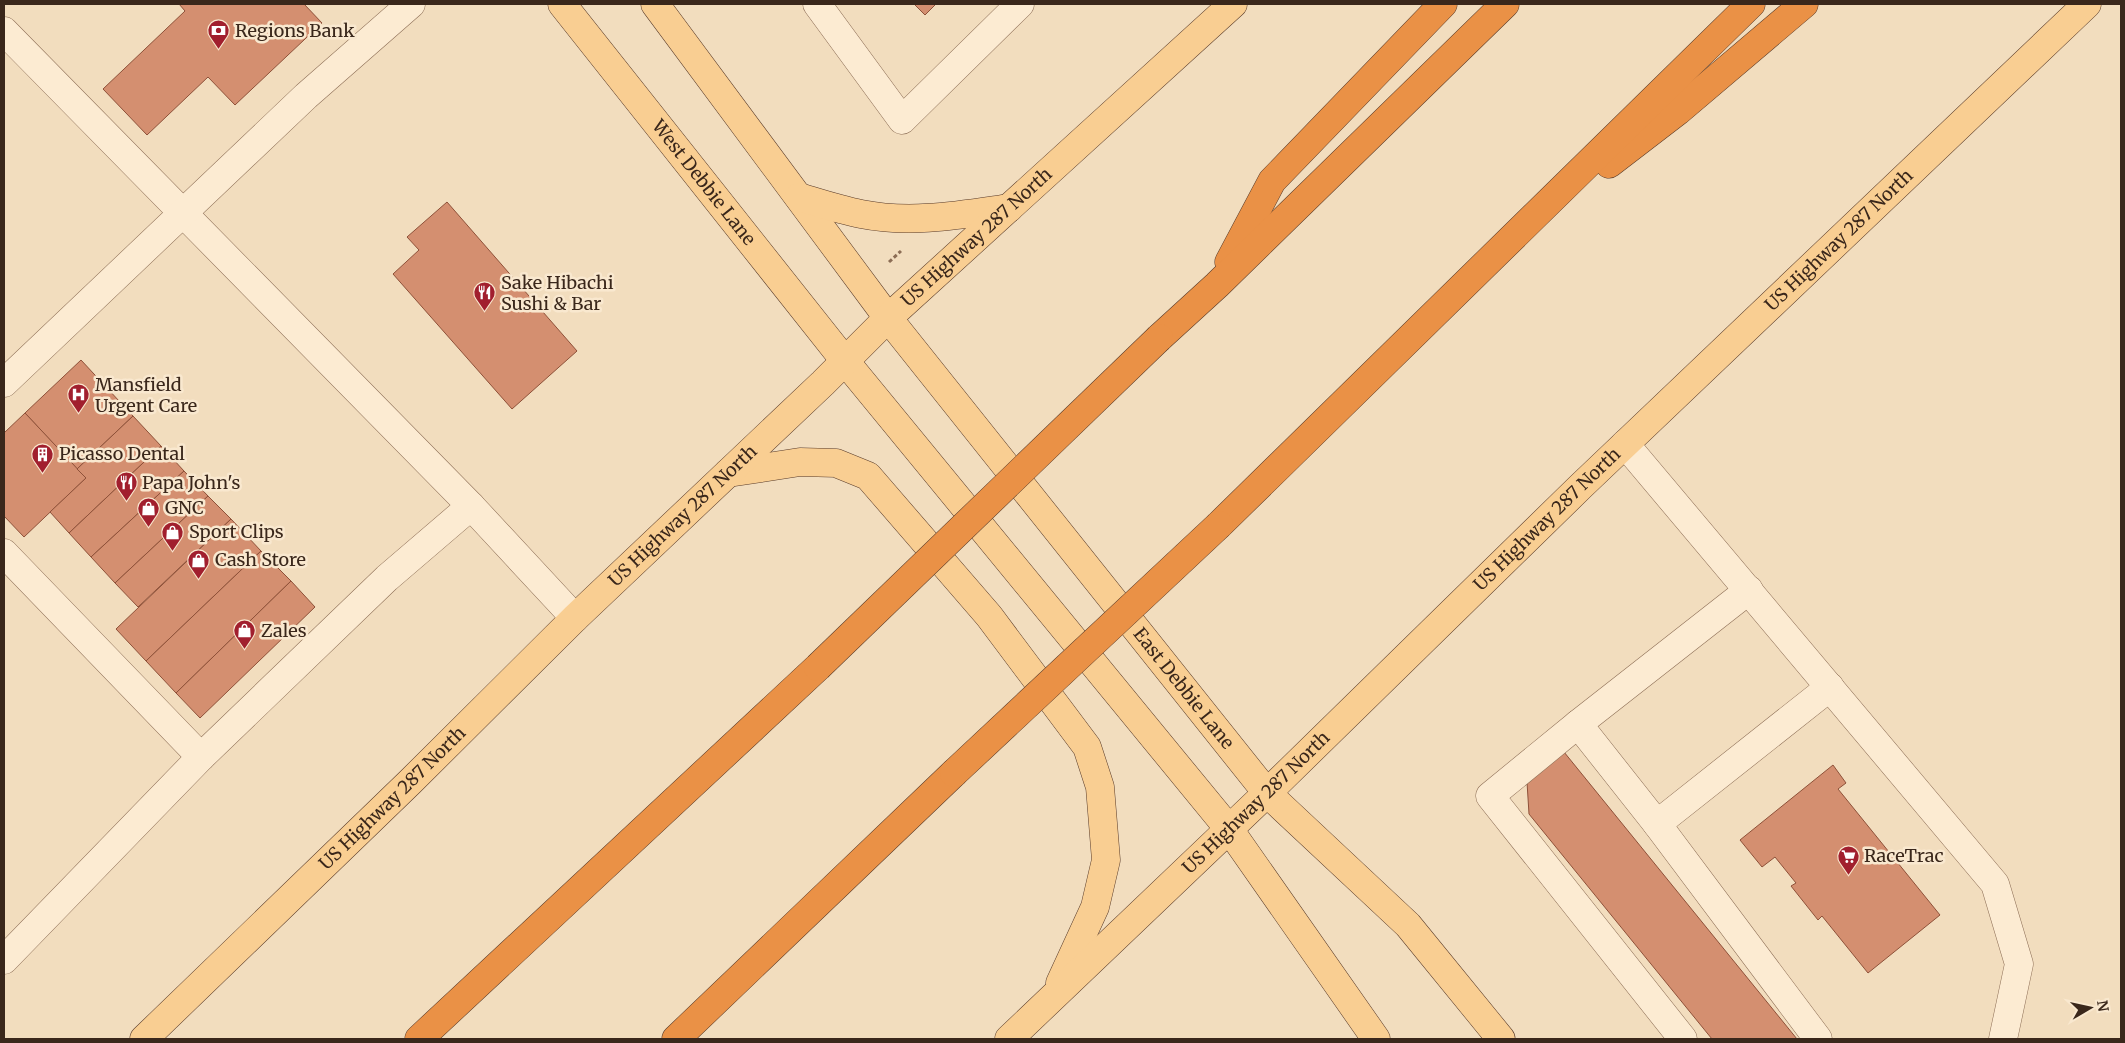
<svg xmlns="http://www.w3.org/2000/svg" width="2125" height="1043" font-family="Merriweather,serif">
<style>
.building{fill:#d48f70;stroke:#8e5139}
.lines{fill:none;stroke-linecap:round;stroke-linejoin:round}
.minor-casing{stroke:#8c6d55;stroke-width:29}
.major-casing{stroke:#593b2a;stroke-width:29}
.highway-casing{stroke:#593b2a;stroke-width:29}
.path{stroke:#8c6d55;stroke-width:3;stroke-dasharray:4 2.5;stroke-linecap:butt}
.minor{stroke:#fcebd2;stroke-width:28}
.major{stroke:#f9ce92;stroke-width:28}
.highway{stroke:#ea9146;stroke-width:28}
.highway-bridge-casing{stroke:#593b2a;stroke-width:29;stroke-linecap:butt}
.highway-bridge{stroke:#ea9146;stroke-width:28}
.labels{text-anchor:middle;stroke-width:5;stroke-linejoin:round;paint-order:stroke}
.poi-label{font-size:18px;fill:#3a271b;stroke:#f9e8cf;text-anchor:start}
.street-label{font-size:18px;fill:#3a271b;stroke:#f9e8cf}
</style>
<rect width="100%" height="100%" fill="#f2ddbe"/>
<!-- building -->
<g class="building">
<path d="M179,4h125l18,19 -87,82 -27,-28 -61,58 -44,-46 82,-78z"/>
<path d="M914,4h22l-11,11z"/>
<path d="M447,202l130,149 -65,58 -119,-135 26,-24 -12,-13z"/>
<path d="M81,360l52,56 -56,53 -52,-56z"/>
<path d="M25,413l61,65 -62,59 -20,-21v-83z"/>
<path d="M133,416l28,30 -92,87 -19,-21 36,-34 -9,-9z"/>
<path d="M161,446l23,25 -93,86 -22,-24z"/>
<path d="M184,471l24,25 -93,87 -24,-26z"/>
<path d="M208,496l23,23 -93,88 -23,-24z"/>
<path d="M231,519l30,32 -115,110 -30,-32z"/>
<path d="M261,551l30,30 -115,112 -30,-32z"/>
<path d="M291,581l24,26 -115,111 -24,-25z"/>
<path d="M1564,752l233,287h-85l-183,-225 -2,-32z"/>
<path d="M1833,765l13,18 -8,6 102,126 -72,58 -46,-57 -4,4 -27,-34 5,-3 -21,-26 -13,10 -22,-27z"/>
</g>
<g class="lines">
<defs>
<g id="minor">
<path d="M817,4l85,116 118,-116"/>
<path d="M4,31l467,475 104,112"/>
<path d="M4,383l302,-287 105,-92"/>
<path d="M1625,444l370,440 24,80 -16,75"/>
<path d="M4,553l197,204"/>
<path d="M1749,590l-171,134 79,100 173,-137"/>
<path d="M1578,724l-88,72 193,243"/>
<path d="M1657,824l161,215"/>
<path d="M4,960l197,-203 186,-179 84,-72"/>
</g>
<g id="major">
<path id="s1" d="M562,4l283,357 384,468 147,210"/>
<path id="s2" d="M655,4l233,314 379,475 141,132 93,114"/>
<path d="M799,197c20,6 41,13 62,17 50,10 99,1 148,-6"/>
<path d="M728,473l72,-11 36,1 32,13 121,140 98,131 13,40 6,73 -11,47 -35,76"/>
<path id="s3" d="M144,1039l266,-257 165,-164 248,-235 65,-65 345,-314"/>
<path id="s4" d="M1009,1039l258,-246 313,-306 507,-483"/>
</g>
<g id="highway">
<path d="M1609,164l69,-53 126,-107"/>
<path d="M1229,262l43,-81 171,-177"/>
<path d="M1159,338l58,-53 288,-281"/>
<path d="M1219,525l532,-521"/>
<path d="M419,1039l399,-372"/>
<path d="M676,1039l278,-266"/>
</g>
</defs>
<!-- minor casing -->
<use href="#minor" class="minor-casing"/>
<!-- major casing -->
<use href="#major" class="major-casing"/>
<!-- highway casing -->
<use href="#highway" class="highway-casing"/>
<!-- path -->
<path class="path" d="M889,262l12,-11"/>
<!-- minor -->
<use href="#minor" class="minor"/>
<!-- major -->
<use href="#major" class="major"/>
<!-- highway -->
<use href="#highway" class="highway"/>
<defs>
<g id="highway-bridge">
<path d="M818,667l341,-329"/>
<path d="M954,773l265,-248"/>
</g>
</defs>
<!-- highway-bridge casing -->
<use href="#highway-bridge" class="highway-bridge-casing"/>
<!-- highway-bridge -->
<use href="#highway-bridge" class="highway-bridge"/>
</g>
<!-- icons -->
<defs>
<symbol id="bank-pin" viewBox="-11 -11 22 30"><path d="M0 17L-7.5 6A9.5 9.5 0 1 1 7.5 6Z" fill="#a11f2e" stroke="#f9e8cf"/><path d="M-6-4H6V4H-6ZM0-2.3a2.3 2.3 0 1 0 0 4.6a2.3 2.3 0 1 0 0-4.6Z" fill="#fff"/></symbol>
<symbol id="restaurant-pin" viewBox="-11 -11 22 30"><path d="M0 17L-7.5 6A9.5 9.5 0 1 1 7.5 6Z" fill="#a11f2e" stroke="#f9e8cf"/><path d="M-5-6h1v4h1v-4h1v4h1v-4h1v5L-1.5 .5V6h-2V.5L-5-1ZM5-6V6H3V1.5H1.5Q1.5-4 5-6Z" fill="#fff"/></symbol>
<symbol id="hospital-pin" viewBox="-11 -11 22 30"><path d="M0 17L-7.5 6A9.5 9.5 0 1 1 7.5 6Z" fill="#a11f2e" stroke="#f9e8cf"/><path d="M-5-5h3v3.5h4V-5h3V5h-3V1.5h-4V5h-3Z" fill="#fff"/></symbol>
<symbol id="building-pin" viewBox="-11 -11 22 30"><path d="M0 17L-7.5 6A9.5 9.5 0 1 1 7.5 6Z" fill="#a11f2e" stroke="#f9e8cf"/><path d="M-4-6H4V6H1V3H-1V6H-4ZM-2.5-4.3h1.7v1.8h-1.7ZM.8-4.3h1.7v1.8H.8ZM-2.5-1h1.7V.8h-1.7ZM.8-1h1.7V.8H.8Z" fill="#fff"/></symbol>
<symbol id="shop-pin" viewBox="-11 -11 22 30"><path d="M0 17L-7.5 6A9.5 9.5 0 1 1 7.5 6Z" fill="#a11f2e" stroke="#f9e8cf"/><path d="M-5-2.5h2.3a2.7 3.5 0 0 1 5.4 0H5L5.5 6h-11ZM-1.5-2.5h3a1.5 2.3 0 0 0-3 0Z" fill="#fff"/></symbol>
<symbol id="supermarket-pin" viewBox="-11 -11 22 30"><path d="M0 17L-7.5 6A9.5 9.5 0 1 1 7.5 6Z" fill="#a11f2e" stroke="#f9e8cf"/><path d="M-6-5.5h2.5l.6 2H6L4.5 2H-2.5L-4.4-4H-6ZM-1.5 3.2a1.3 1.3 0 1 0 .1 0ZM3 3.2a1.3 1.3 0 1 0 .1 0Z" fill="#fff"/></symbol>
</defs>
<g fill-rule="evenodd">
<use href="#bank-pin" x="206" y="18" width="25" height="34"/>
<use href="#restaurant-pin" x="472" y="280" width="25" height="34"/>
<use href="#hospital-pin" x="66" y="382" width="25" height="34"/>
<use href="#building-pin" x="30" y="442" width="25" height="34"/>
<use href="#restaurant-pin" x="114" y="470" width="25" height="34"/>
<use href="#shop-pin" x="136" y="496" width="25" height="34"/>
<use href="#shop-pin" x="160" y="520" width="25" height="34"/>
<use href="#shop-pin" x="186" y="548" width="25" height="34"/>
<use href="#shop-pin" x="232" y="618" width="25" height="34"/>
<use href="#supermarket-pin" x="1836" y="844" width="25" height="34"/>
</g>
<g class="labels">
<!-- poi labels -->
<g class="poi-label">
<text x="235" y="37">Regions Bank</text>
<text x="501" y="289">Sake Hibachi<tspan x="501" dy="21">Sushi &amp; Bar</tspan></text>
<text x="95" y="391">Mansfield<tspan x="95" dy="21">Urgent Care</tspan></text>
<text x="59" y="460">Picasso Dental</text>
<text x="142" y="489">Papa John's</text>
<text x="165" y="514">GNC</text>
<text x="189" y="538">Sport Clips</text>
<text x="215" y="566">Cash Store</text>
<text x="261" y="637">Zales</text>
<text x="1864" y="862">RaceTrac</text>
</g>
<!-- street labels -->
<g class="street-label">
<text dy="6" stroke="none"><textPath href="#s1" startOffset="228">West Debbie Lane</textPath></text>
<text dy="6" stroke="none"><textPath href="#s3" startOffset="1156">US Highway 287 North</textPath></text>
<text dy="6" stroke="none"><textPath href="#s4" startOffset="1152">US Highway 287 North</textPath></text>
<text dy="6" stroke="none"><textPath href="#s3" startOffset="751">US Highway 287 North</textPath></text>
<text dy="6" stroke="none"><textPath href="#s4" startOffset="748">US Highway 287 North</textPath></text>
<text dy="6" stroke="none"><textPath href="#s2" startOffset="865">East Debbie Lane</textPath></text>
<text dy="6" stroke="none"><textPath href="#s3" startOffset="346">US Highway 287 North</textPath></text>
<text dy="6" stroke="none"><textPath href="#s4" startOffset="342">US Highway 287 North</textPath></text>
</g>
</g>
<!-- border -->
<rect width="2125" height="1043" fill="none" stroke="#3a271b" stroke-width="10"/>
<!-- north arrow -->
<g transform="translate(2090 1008) rotate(81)" stroke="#f9e8cf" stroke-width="4" paint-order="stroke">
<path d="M0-4L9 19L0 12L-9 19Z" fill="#3a271b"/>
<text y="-8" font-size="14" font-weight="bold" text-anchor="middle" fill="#3a271b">N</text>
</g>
</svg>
